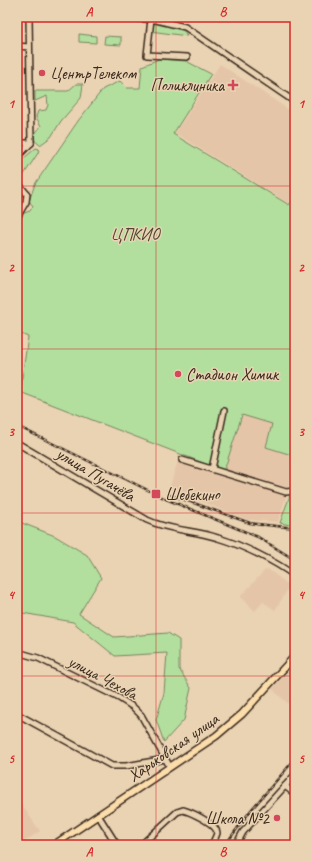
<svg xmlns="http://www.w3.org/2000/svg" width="312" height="862" font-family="Caveat,sans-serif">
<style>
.built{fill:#e5c5a8}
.green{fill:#b2df9e;stroke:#76845e}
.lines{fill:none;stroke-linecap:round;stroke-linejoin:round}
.minor-casing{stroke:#3b2a1e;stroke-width:8}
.major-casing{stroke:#3b2a1e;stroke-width:9}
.minor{stroke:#ead3b3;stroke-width:5}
.major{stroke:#fbddab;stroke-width:6}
.rail-casing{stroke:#3b2a1e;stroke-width:2.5}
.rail{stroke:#ead3b3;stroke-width:1;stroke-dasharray:3;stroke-linecap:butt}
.grid{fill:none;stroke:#d62828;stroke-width:1;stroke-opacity:0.55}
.poi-dot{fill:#d1495b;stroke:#ead3b3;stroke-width:1.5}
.labels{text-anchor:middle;stroke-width:3;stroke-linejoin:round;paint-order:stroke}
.poi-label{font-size:17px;fill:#3b2a1e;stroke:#ead3b3;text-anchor:start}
.park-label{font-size:17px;fill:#4d4531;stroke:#ead3b3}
.street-label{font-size:17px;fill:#3b2a1e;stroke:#ead3b3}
.neatline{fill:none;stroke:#d62828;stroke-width:1.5}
.grid-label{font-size:13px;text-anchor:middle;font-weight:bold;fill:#d62828}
</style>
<rect width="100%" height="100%" fill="#ead3b3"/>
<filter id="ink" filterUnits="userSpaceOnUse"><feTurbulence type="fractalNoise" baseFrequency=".025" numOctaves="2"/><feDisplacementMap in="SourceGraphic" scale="8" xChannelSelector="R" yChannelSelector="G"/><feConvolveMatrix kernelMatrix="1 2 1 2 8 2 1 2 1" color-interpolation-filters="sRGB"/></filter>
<g filter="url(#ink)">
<!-- built -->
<g class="built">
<path d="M220,64l75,50v81l-6,9 -114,-71z"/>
<path d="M242,415l30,9 -6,23 29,9v13l-17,53 -30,-2 -79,-31 11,-35 44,17z"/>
<path d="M268,569l22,17 -15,24 -12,-8 -8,9 -15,-14 24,-26z"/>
<path d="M295,664v46l-23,-21z"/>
<path d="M17,798l23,33 -20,14h-3z"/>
</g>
<!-- green -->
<g class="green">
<path d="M159,23c9,2 25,3 28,13l-37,-5 3,-7z"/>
<path d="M79,34l17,2v7l-17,-1z"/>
<path d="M105,36l16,1v8l-17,-1z"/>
<path d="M159,59l27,2 25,13 -38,60 116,71 6,-8v259l-29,-9 6,-23 -30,-9 -18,56 -204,-79 8,-55 -11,-5v-107l7,-12 6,-2 3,-5 -4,-5 6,-17 43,-63 25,-32 17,-8 7,7h13l2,-22z"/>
<path d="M76,84h7l-2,14 -20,23 -10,16 -11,8 -5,-4 -1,-6 7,-9 -5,-9 2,-6 8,-1 2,-5 -1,-9 -12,5v-10h33z"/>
<path d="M36,148l3,1 -1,4 -17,26 -4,-2v-13z"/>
<path d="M290,495h5v31l-15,-3z"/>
<path d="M17,521l38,15 32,19 14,23 -22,36 35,23 54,-4 11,7v29l12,19 -7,32 -20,22 -8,-22 8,-27 3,-40 -52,3 -42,-34 -56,-10z"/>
</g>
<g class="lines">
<defs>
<g id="minor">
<path d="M124,17l32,3 29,7 110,75"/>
<path d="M151,19l-4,36 40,2"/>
<path d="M17,46l12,1"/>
<path d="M17,143h14"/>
<path d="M17,157l14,-14 -2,-126"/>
<path d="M17,182l10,12 -1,8 -9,15"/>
<path d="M17,443l130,77c23,11 48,10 71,18 24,7 57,23 77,38"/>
<path d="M182,460l104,32 9,-1"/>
<path d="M212,469l12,-58"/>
<path d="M17,652l21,6 81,40 14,9 8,8 29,52"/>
<path d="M17,714l95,52h14l39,-7"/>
<path d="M285,786l10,8"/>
<path d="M98,815l19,30"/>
<path d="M141,845l36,-33 6,-2c8,2 34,14 34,23 -1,4 -4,9 -5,12"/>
<path d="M236,845l7,-13 52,-57"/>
</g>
<path id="major" d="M54,845l162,-109 26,-22 53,-58"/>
</defs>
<!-- minor casing -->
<use href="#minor" class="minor-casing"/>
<!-- major casing -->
<use href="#major" class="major-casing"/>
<!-- minor -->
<use href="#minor" class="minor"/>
<!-- major -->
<use href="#major" class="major"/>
<defs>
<g id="rail">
<path d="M17,426l149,73 92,38 37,23"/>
<path d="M171,495l79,28 12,2"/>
<path d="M257,524l38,4"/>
<path d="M225,845l26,-35 44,-51"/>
</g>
</defs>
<!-- rail casing -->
<use href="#rail" class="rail-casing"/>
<!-- rail -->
<use href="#rail" class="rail"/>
</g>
</g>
<!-- grid -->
<path class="grid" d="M156,17v828M17,186h278M17,349h278M17,513h278M17,676h278"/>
<!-- markers -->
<g class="poi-dot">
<circle cx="42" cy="73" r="4"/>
<path d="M231 79h4v4h4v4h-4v4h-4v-4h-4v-4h4z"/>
<circle cx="178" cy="374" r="4"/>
<rect x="151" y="489" width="10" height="10" rx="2"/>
<circle cx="277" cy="818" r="4"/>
</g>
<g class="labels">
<!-- poi labels -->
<g class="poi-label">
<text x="50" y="79">ЦентрТелеком</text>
<text x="224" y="91" text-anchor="end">Поликлиника</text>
<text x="186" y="380">Стадион Химик</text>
<text x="165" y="500">Шебекино</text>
<text x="269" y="824" text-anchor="end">Школа №2</text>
</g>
<!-- park labels -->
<g class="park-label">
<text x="135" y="240">ЦПКИО</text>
</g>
<!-- street labels -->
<g class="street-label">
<text transform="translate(96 474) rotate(31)" y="6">улица Пугачёва</text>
<text transform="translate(103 677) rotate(28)" y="6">улица Чехова</text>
<text transform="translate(173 747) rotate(-35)" y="6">Харьковская улица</text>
</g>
</g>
<!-- margin -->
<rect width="312" height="862" fill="none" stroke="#ead3b3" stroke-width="44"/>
<rect x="22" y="22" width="268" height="818" class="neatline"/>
<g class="grid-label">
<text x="89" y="16">A</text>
<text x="223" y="16">B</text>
<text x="11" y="108">1</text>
<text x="301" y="108">1</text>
<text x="11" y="272">2</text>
<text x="301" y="272">2</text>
<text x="11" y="436">3</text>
<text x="301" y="436">3</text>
<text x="11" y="599">4</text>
<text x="301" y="599">4</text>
<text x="11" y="763">5</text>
<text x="301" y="763">5</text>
<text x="89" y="856">A</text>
<text x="223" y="856">B</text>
</g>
</svg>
